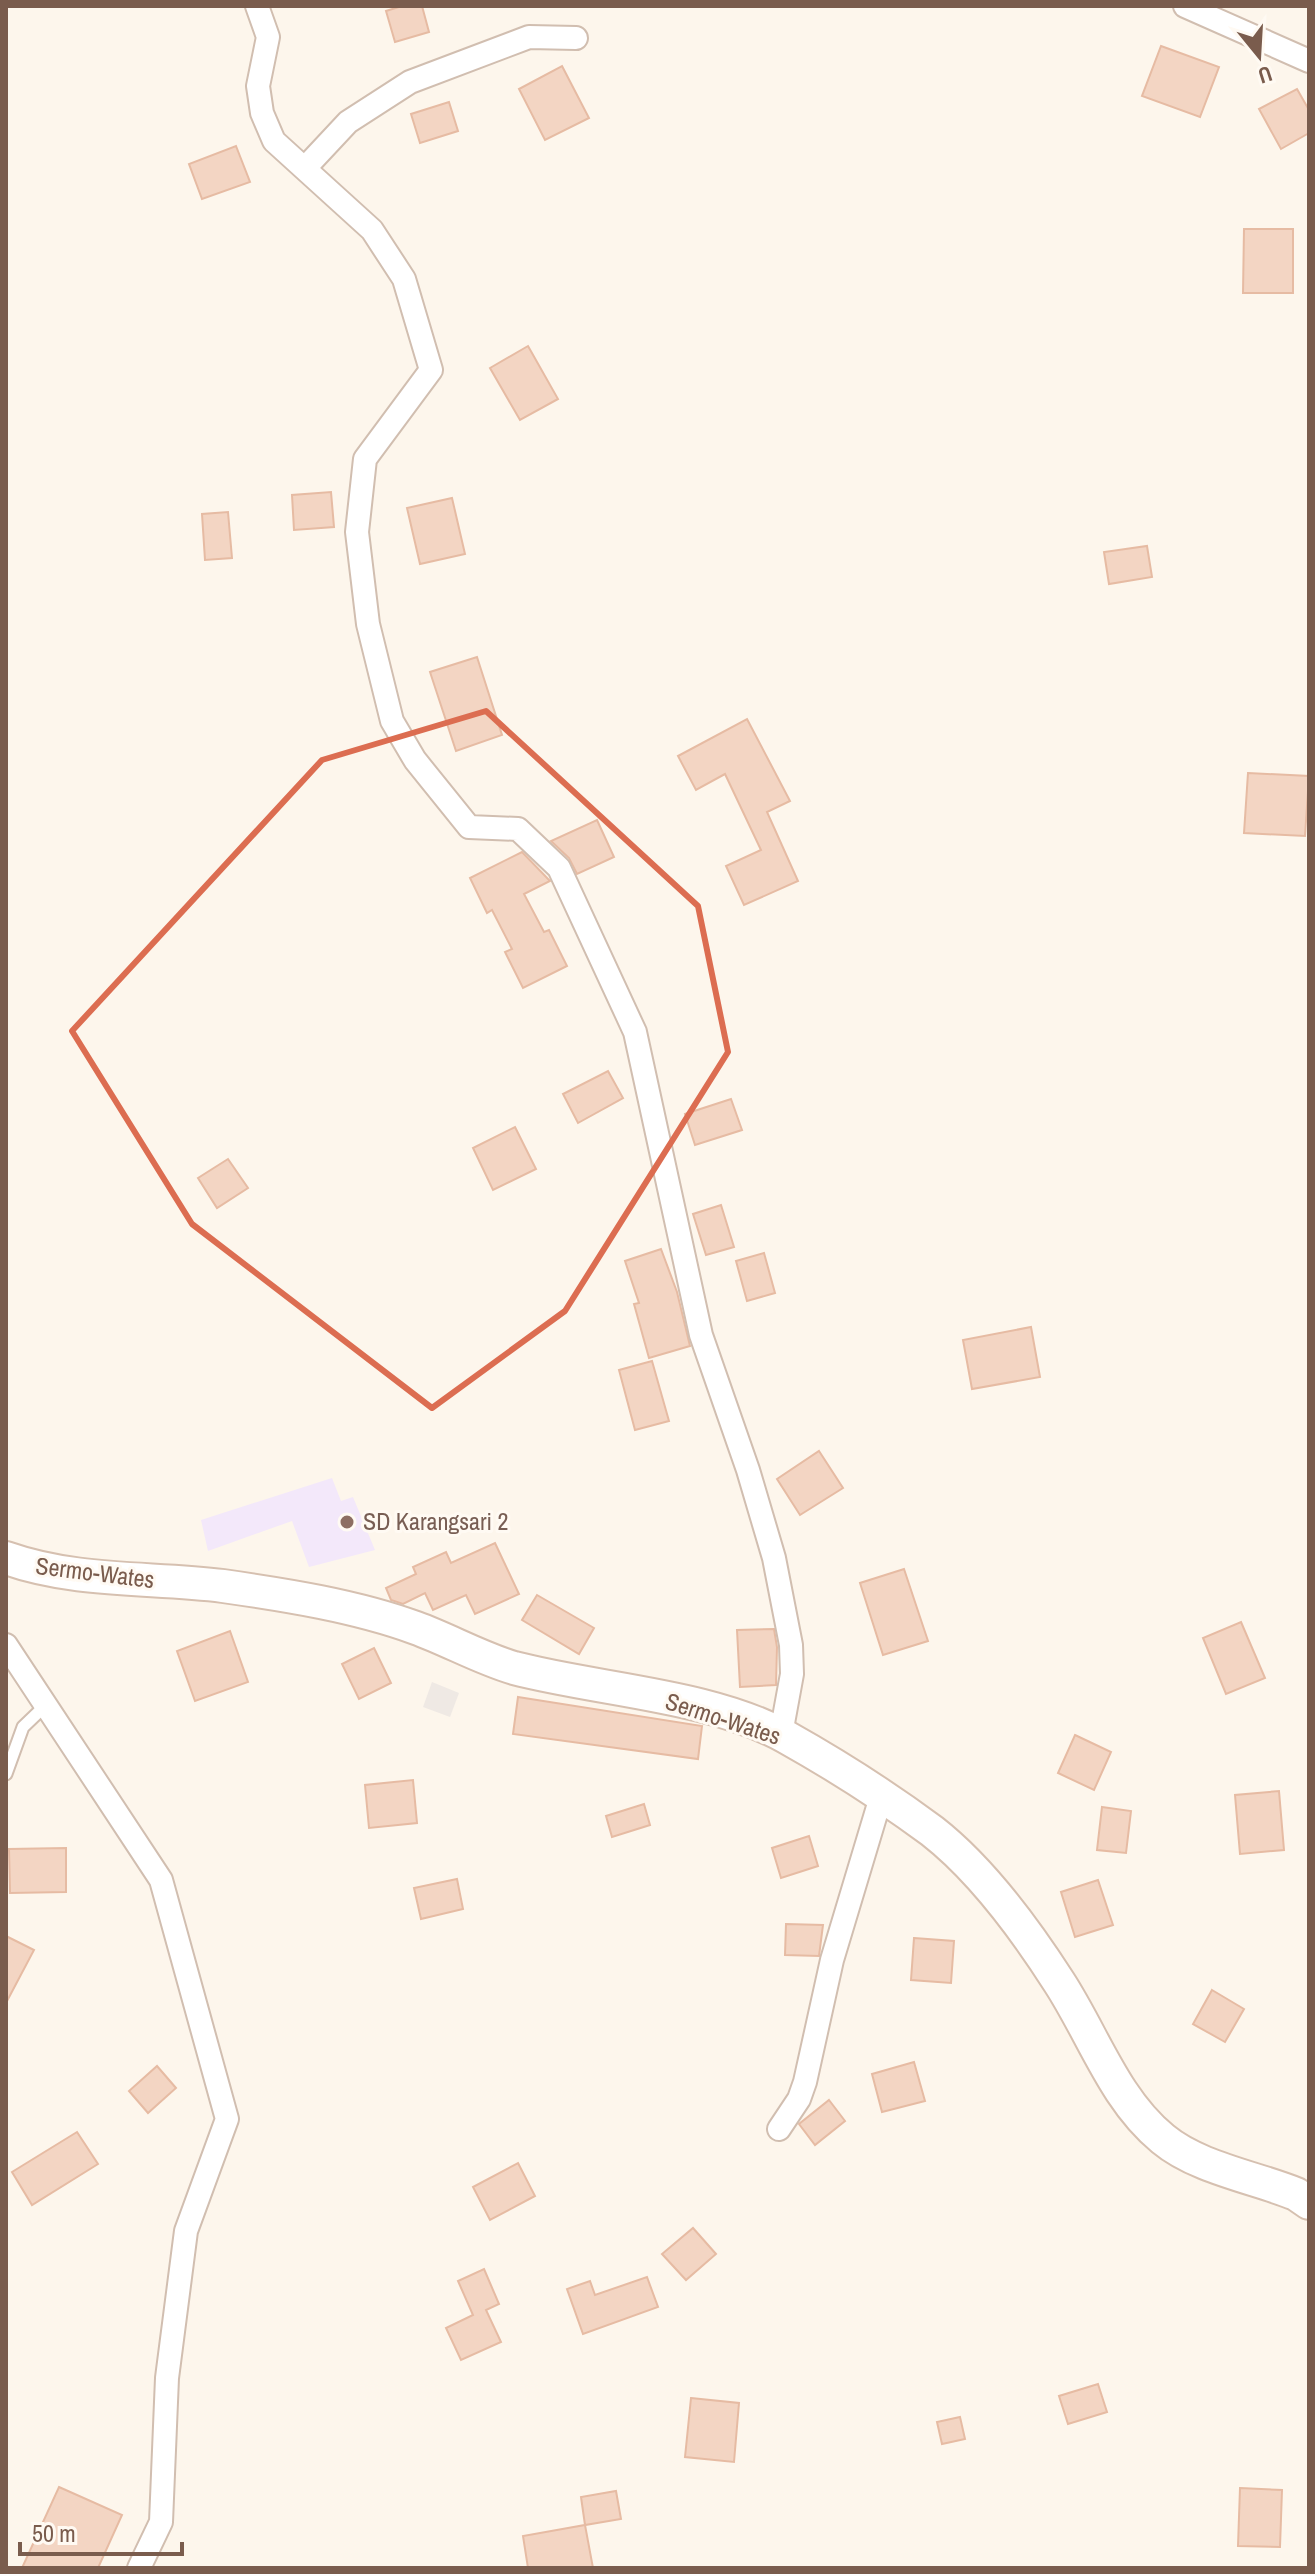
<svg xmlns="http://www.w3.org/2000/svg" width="1315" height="2574" font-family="'Archivo Narrow',sans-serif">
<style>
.industrial{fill:#efe9e4}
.education{fill:#f3e8fa}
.building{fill:#f3d5c3;stroke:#e6bba3;stroke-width:2}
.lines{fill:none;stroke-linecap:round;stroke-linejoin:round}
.lane-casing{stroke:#d1beb0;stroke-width:15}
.street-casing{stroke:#d1beb0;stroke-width:26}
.secondary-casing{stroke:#d6c0b0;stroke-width:36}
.lane{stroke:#fff;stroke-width:11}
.street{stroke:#fff;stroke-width:22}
.secondary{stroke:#fff;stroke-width:32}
.marked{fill:none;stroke:#dc6d51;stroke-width:6;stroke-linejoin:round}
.education-dot{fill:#8d6e63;stroke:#fffaf3;stroke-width:3}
.labels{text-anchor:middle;stroke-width:6;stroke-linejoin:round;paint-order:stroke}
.education-label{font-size:24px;fill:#785e54;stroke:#fffaf3;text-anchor:start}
.street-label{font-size:24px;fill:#7a5c4d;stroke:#fffaf3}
</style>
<rect width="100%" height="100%" fill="#fdf6ec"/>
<!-- industrial -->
<path class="industrial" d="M432,1682l27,11 -9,24 -27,-10z"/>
<!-- education -->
<path class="education" d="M332,1478l9,23 12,-4 22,53 -66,17 -17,-46 -84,30 -7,-31z"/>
<!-- building -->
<g class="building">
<path d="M402,6h20l7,26 -34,10 -9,-31z"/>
<path d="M1161,46l58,21 -19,50 -58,-21z"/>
<path d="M562,66l27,52 -44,22 -26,-51z"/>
<path d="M1297,89l12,21v23l-28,16 -22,-40z"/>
<path d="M449,102l9,29 -38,12 -9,-29z"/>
<path d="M236,146l14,36 -48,17 -13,-35z"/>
<path d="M1244,229h49v64h-50z"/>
<path d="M528,346l30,53 -38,21 -30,-52z"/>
<path d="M331,492l3,35 -40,3 -2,-35z"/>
<path d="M452,498l13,56 -45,10 -13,-56z"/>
<path d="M228,512l4,46 -27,2 -3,-46z"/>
<path d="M1147,546l5,31 -43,7 -5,-32z"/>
<path d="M477,657l25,78 -46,16 -26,-79z"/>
<path d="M747,719l43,82 -23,11 31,69 -54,24 -18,-39 35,-16 -36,-76 -29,16 -18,-34z"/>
<path d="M1248,773l61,3 -4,60 -61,-3z"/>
<path d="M597,820l17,37 -37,17 -8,-16 -18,-17z"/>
<path d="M522,852l28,29 -26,13 20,38 5,-2 18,36 -44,22 -18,-36 7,-3 -20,-39 -5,3 -17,-35z"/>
<path d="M608,1071l15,27 -45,25 -15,-29z"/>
<path d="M731,1099l11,31 -47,15 -10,-31z"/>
<path d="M515,1127l21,42 -43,21 -20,-42z"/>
<path d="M228,1159l20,29 -31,20 -19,-30z"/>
<path d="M721,1205l13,42 -28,8 -13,-41z"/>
<path d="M661,1249l16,43 13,54 -41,12 -15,-54 5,-1 -14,-42z"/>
<path d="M764,1253l11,40 -28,8 -11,-40z"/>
<path d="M1031,1327l9,50 -68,12 -9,-49z"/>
<path d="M652,1361l17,60 -34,9 -16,-60z"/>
<path d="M819,1451l24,37 -43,27 -23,-36z"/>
<path d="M495,1543l24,51 -44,20 -9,-19 -33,15 -8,-17 -22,11 -12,-4 -5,-12 30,-14 -3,-7 33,-15 5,11z"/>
<path d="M904,1569l24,72 -45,14 -23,-72z"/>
<path d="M537,1595l57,33 -15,26 -57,-34z"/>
<path d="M1241,1622l24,56 -39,16 -23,-56z"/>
<path d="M774,1629l3,18 -1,38 -36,2 -3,-57z"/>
<path d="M230,1631l18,51 -53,19 -18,-50z"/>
<path d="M374,1648l17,35 -32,16 -17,-35z"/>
<path d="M518,1697l184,29 -4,33 -185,-25z"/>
<path d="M1075,1735l36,17 -17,38 -36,-17z"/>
<path d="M413,1780l4,43 -48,5 -4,-43z"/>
<path d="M1279,1791l5,59 -44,4 -5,-59z"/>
<path d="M644,1804l6,21 -38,12 -6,-21z"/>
<path d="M1102,1807l29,4 -5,42 -29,-3z"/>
<path d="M809,1836l9,30 -37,12 -9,-30z"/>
<path d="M66,1848v44l-56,1 -1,-44z"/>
<path d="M457,1879l6,30 -42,10 -7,-31z"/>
<path d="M1098,1880l15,45 -38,12 -14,-45z"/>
<path d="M786,1924l37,1 -4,31 -34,-1z"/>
<path d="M6,1936l28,14 -28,53z"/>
<path d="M914,1938l40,3 -3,42 -40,-3z"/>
<path d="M1212,1990l32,19 -19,33 -32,-18z"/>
<path d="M914,2062l11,39 -43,11 -10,-38z"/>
<path d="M157,2066l19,22 -28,25 -19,-22z"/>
<path d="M829,2100l16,21 -30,24 -16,-21z"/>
<path d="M77,2132l21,32 -66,41 -20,-33z"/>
<path d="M518,2163l17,33 -45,24 -17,-33z"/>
<path d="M693,2228l23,26 -30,26 -24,-26z"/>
<path d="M484,2269l15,35 -13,6 15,32 -40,18 -15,-32 27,-13 -15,-34z"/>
<path d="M647,2277l11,30 -75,27 -16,-45 23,-8 5,14z"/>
<path d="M1098,2384l9,28 -39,12 -9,-28z"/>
<path d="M691,2398l48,5 -5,59 -49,-5z"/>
<path d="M960,2417l5,22 -23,5 -5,-22z"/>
<path d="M59,2487l63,28 -24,53h-76z"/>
<path d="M1240,2488l42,2 -2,57 -42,-1z"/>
<path d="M616,2491l5,28 -36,6 -4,-28z"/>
<path d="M585,2525l8,43h-65l-5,-32z"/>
</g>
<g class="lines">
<defs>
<path id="lane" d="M6,1774l17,-47 24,-23"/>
<g id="street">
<path d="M257,6l11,31 -10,49 4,27 12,28 98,89 32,49 27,91 -66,89 -8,73 11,92 24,97 23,39 54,67 49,2 41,39 76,164 66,303 47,135 26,88 17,87 1,29 -11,60"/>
<path d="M1185,6l124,55"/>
<path d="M305,168l43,-46 62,-40 119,-45 47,1"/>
<path d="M6,1645l155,235 66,239 -41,112 -19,147 -6,144 -22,46"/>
<path d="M779,2129l20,-30 6,-17 27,-122 49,-163"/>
</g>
<path id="secondary" d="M6,1558c71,25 144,19 217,28 63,9 133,20 193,42 33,12 64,30 98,40 84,22 197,27 272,69 50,28 100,60 146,94 50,39 93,98 127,151 34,52 55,117 104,157 35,29 91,38 133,55l13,9"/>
</defs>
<!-- lane casing -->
<use href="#lane" class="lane-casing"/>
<!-- street casing -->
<use href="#street" class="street-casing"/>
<!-- secondary casing -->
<use href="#secondary" class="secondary-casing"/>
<!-- lane -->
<use href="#lane" class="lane"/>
<!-- street -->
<use href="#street" class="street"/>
<!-- secondary -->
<use href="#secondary" class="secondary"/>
</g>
<!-- marked area -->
<path class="marked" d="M486,711l212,195 30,146 -163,259 -133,97 -240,-184 -120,-193 250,-271z"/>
<!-- markers -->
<circle class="education-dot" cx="347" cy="1522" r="8"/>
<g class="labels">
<!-- education labels -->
<g class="education-label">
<text x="363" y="1530">SD Karangsari 2</text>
</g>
<!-- street labels -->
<g class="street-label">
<text transform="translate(95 1573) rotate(7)" y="8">Sermo-Wates</text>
<text transform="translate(723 1719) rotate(18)" y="8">Sermo-Wates</text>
</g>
</g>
<!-- border -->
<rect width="1315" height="2574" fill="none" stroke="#7a5c4d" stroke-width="16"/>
<!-- north arrow -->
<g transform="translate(1259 56) rotate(162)" stroke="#fffaf3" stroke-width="6" paint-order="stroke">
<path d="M0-6L14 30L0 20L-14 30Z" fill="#7a5c4d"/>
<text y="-12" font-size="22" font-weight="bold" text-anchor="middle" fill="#7a5c4d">U</text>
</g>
<!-- scale -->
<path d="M20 2542v12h162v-12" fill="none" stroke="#7a5c4d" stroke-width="4"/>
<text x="32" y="2542" font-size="24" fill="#7a5c4d" stroke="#fffaf3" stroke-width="6" paint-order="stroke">50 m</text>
</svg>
